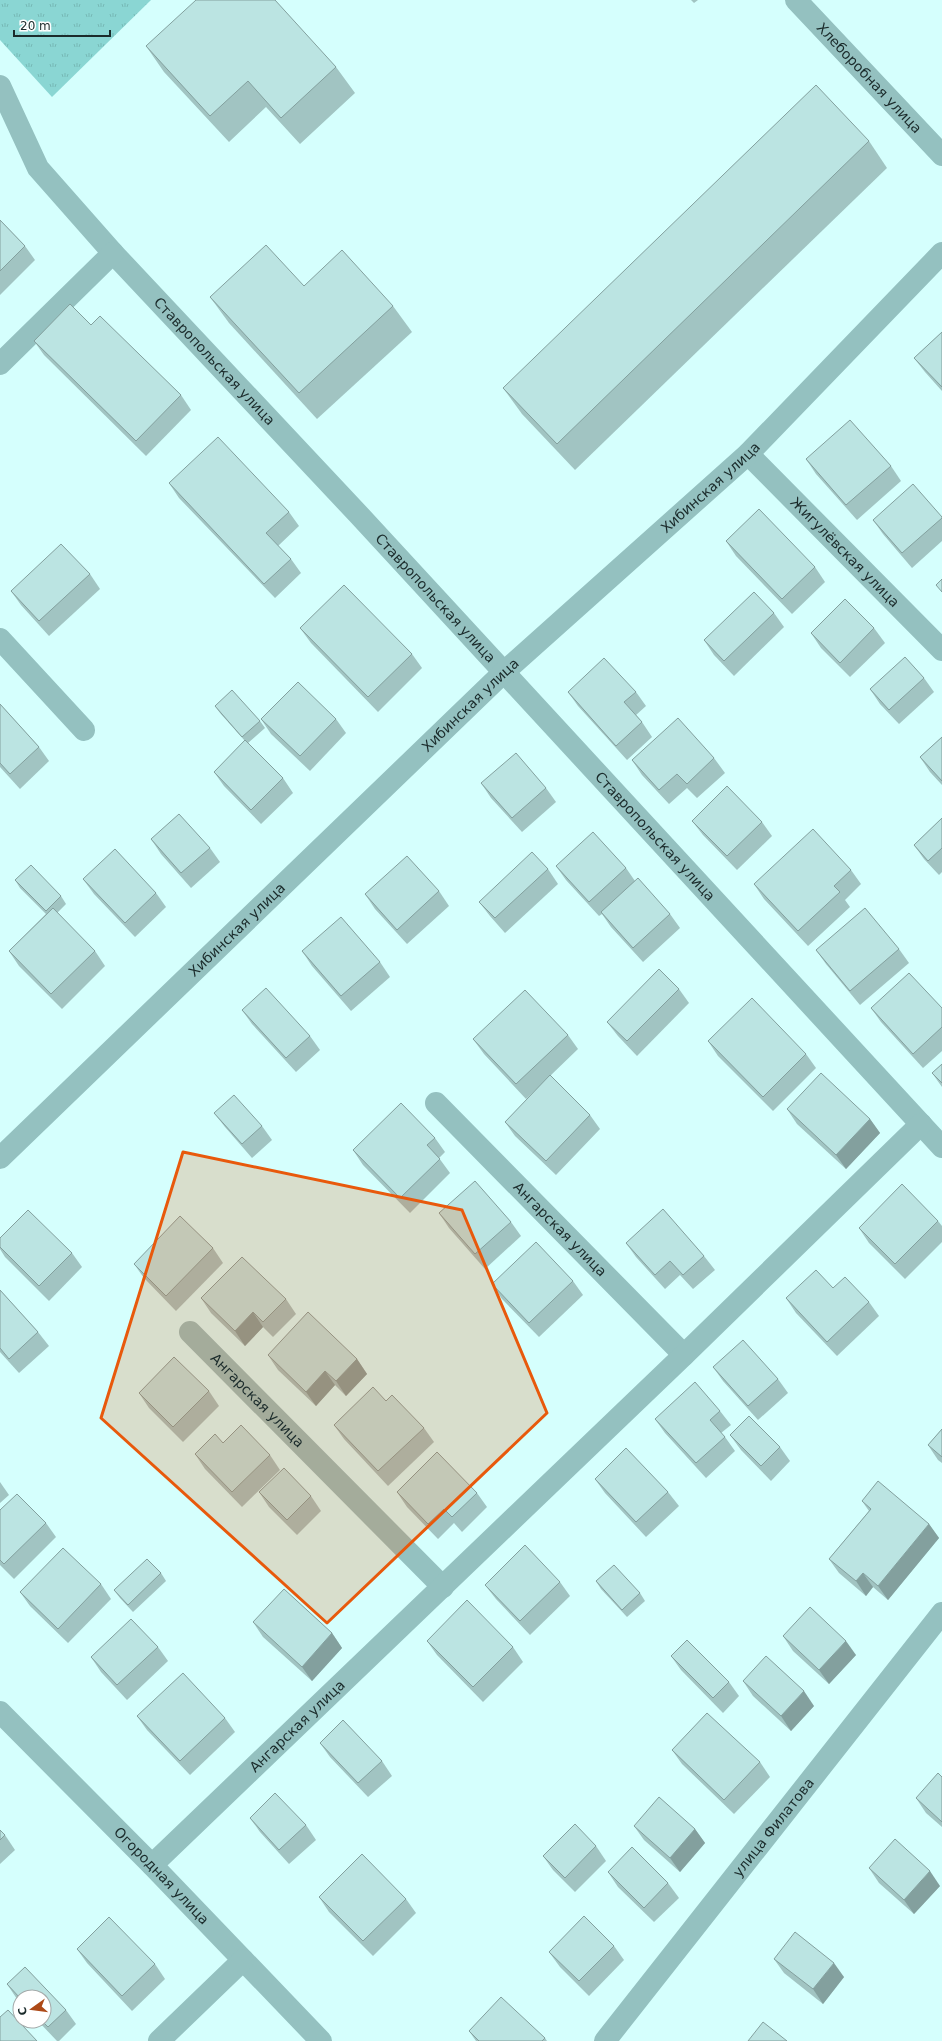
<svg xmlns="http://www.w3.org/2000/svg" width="942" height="2041" font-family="'DejaVu Sans',sans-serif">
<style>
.grass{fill:url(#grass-tufts)}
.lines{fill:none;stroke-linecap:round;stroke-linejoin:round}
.minor{stroke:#94c1c0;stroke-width:22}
.wall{fill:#a1c4c2}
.shaded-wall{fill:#83a09e}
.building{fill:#bbe4e2;stroke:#83a09e}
.marked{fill:#e8590c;fill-opacity:0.2;stroke:#e8590c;stroke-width:3;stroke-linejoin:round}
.labels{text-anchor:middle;stroke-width:4;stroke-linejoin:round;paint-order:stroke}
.street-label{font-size:14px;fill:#1b2b2b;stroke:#fff}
</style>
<defs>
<pattern id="grass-tufts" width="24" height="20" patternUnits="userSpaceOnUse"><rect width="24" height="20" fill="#8ad6d3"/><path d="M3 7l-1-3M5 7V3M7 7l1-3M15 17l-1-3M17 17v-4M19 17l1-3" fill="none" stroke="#76b8b5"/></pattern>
</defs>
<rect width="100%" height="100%" fill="#d5fffd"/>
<!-- grass -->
<path class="grass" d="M0,0h151l-99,97 -52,-57z"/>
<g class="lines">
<!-- minor -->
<g class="minor">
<path id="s1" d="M796,0l146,155"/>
<path id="s2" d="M0,86l38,82 75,85 246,262 583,632"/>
<path d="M0,364l113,-111"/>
<path id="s3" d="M748,454l194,196"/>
<path d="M0,639l84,91"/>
<path id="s4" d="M436,1103l248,252"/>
<path id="s5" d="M0,1158l504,-486 244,-218 194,-201"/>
<path id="s6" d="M190,1332l253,255"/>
<path id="s7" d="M0,1712l152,153 169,176"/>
<path id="s8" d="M152,1865l532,-510 237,-231"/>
<path d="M159,2041l84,-81"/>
<path id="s9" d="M605,2041l337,-428"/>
</g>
</g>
<!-- wall -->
<g class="wall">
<path d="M691,0h7l-4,3z"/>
<path d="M146,46l190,21 19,26 -55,51 -34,-37 -37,35 -65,-70z"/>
<path d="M869,141l18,27 -312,302 -53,-56 -19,-26z"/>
<path d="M0,220l25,26 10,14 -35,35z"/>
<path d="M304,286l89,20 19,26 -95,87 -88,-96 -19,-26z"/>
<path d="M91,325l90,70 10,15 -45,46 -102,-101 -10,-14z"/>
<path d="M942,332v59l-17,-19 -11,-14z"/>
<path d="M806,459l85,7 10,15 -44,39 -41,-46z"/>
<path d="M169,483l120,29 10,14 -21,20 13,13 10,14 -26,25 -96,-100z"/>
<path d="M942,517v24l-30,27 -29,-34 -10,-14z"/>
<path d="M726,541l89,26 10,15 -33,32 -56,-58z"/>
<path d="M90,574l10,15 -51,47 -28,-31 -10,-14z"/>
<path d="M774,613l10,14 -50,49 -20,-21 -10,-15z"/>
<path d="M300,628l112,26 10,14 -44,44 -67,-69z"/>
<path d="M874,628l11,15 -35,34 -29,-29 -10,-15z"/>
<path d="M924,678l10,14 -35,32 -19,-20 -10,-15z"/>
<path d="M568,692h68l10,14 -10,9 6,7 10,15 -25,23 -49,-54z"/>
<path d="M0,704l39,43 10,14 -29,28 -20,-22z"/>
<path d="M215,706l45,15 5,7 -17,15 35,35 10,15 -32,31 -37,-38 -10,-14 31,-31 -25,-28z"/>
<path d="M261,719h75l10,14 -36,38 -39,-37z"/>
<path d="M942,737v48l-12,-13 -10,-15z"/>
<path d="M714,758l11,15 -28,25 -10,-10 -18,16 -27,-29 -10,-15z"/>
<path d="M481,783l65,5 10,14 -34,30 -31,-34z"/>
<path d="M942,818v54l-3,3 -15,-16 -10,-14z"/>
<path d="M692,821l70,1 10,14 -35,34 -34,-35z"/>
<path d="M151,839l59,9 10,14 -29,26 -30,-34z"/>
<path d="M556,866l70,2 9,13 35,33 10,14 -37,34 -32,-35 -9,-13 -3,2 -33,-36z"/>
<path d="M548,869l10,15 -53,49 -15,-17 -11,-14z"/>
<path d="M851,870l10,14 -16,16 5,7 -42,39 -44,-47 -10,-15z"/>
<path d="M83,879l73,14 10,14 -31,30 -41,-43z"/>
<path d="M15,880l46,16 5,8 -9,9 38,38 10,15 -43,43 -43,-43 -10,-15 37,-37 -26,-26z"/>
<path d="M439,891l10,15 -42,38 -32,-35 -10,-15z"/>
<path d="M899,949l10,14 -49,42 -34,-41 -10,-14z"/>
<path d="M302,951l78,11 10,15 -39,34 -39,-45z"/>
<path d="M679,989l10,14 -52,53 -19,-20 -11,-14z"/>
<path d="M871,1008h71v43l-19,17 -42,-46z"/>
<path d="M242,1010l68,26 10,14 -24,22 -44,-48z"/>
<path d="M568,1035l10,14 -28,27 40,39 10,14 -44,46 -41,-39 -10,-14 37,-38 -16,15 -42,-45 -11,-15z"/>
<path d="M708,1041l98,13 10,14 -43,43 -55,-55z"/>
<path d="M942,1064v23l-10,-14z"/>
<path d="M787,1109l83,10 10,14 -34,36 -49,-45z"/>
<path d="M214,1113l48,13 10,14 -20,18 -27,-31z"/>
<path d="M435,1138l10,14 -6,6 11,15 -40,40 -47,-48 -10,-15z"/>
<path d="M439,1213l72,9 10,14 -36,33 -36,-41z"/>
<path d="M938,1221l4,5v16l-37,37 -36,-36 -10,-15z"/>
<path d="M0,1238l72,15 10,14 -33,34 -44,-44 -5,-8z"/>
<path d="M626,1243l78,13 11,14 -22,19 -13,-14 -15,14 -29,-32z"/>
<path d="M213,1248l10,15 -47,48 -32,-33 -10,-14z"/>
<path d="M573,1281l10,14 -44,42 -37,-38 -10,-15z"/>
<path d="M833,1288l36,14 10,14 -42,40 -41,-43 -10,-15z"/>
<path d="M0,1290l38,42 11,14 -30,27 -19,-21z"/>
<path d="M201,1298l85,1 10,15 -23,23 -10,-10 -18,19 -34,-33z"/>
<path d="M268,1355l89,4 10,15 -21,22 -11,-11 -19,21 -38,-36z"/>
<path d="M713,1367l65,12 10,14 -30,27 -35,-39z"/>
<path d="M209,1391l10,15 -36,36 -34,-34 -10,-15z"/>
<path d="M386,1401l38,27 10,14 -46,44 -44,-47 -10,-14z"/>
<path d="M720,1411l11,14 -10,8 4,4 10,14 -29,27 -41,-45 -10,-14z"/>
<path d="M942,1429v34l-4,-3 -10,-15z"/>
<path d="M730,1435l50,12 10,14 -19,20 -30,-31z"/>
<path d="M223,1443l47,12 10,15 -38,37 -37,-38 -10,-15z"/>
<path d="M595,1479l73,13 11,14 -33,31 -41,-44z"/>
<path d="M0,1482l9,13 -9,8z"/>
<path d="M259,1492l52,4 10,15 -24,24 -28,-28z"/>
<path d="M397,1492l80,1 10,14 -25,25 -8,-9 -16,16 -31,-32z"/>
<path d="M862,1501l67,23 10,14 -51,62 -15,-13 -7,9 -27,-23 -10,-14 40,-48z"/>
<path d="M0,1510l46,13 10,14 -42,42 -14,-14z"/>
<path d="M161,1573l5,8 -33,31 -13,-14 -6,-8z"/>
<path d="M596,1581l44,12 5,8 -18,16 -26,-28z"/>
<path d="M560,1582l10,14 -40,39 -34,-36 -11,-14z"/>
<path d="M101,1584l10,15 -43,44 -38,-37 -10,-14z"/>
<path d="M253,1622l79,11 10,15 -30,33 -49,-44z"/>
<path d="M783,1636l73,19 -27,29 -36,-33z"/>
<path d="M427,1641l86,6 10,15 -40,40 -46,-47z"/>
<path d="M158,1647l10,14 -41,39 -26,-28 -10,-15z"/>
<path d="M671,1656l58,26 10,14 -16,17 -42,-43z"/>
<path d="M743,1681l71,25 -23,25 -38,-35z"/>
<path d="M137,1716l88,2 10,14 -45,43 -43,-45z"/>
<path d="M320,1743l62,18 10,15 -24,21 -38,-40z"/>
<path d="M672,1750l88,12 10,15 -36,37 -52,-50z"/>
<path d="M942,1777v50l-16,-14 -10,-15z"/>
<path d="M250,1818l56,7 10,15 -27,24 -29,-32z"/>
<path d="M634,1826l61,3 10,14 -25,29 -36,-32z"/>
<path d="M0,1830l5,5 10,15 -15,14z"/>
<path d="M596,1846l10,15 -31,31 -22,-22 -10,-14z"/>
<path d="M869,1868l71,18 -26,28 -35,-31z"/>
<path d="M608,1872l60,11 11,15 -25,24 -36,-35z"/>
<path d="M319,1897l87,2 10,14 -43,43 -44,-44z"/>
<path d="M614,1946l10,14 -35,36 -29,-29 -11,-15z"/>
<path d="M77,1949l78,15 10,15 -33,32 -45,-48z"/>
<path d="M774,1959l70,18 -21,27 -39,-31z"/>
<path d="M7,1984l59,26 10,14 -17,17h-2l-19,-20h6l-24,-24v5l-3,-3z"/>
<path d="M469,2031l76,7 2,3h-71z"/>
</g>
<!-- shaded-wall -->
<g class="shaded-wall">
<path d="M870,1119l10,14 -34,36 -10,-14z"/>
<path d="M253,1312l10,15 -18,19 -10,-15z"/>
<path d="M357,1359l10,15 -21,22 -10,-15z"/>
<path d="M325,1371l10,14 -19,21 -10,-14z"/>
<path d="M929,1524l10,14 -51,62 -10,-14z"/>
<path d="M863,1573l10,14 -7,9 -10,-15z"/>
<path d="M332,1633l10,15 -30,33 -10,-14z"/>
<path d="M846,1641l10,14 -27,29 -10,-14z"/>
<path d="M804,1691l10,15 -23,25 -10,-15z"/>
<path d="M695,1829l10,14 -25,29 -10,-14z"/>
<path d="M930,1871l10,15 -26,28 -10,-14z"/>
<path d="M834,1963l10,14 -21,27 -10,-15z"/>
</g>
<!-- building -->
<g class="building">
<path d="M196,0h79l61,67 -55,51 -33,-37 -38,35 -64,-70z"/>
<path d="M816,85l53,56 -312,303 -54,-56z"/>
<path d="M0,220l25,26 -25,25z"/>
<path d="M266,245l38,41 38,-36 51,56 -94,87 -89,-96z"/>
<path d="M70,304l21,21 9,-9 81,79 -45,46 -102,-100z"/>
<path d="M942,332v55l-28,-29z"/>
<path d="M850,420l41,46 -45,39 -40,-46z"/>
<path d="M218,437l71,75 -23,21 25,26 -27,25 -95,-101z"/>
<path d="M913,484l29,33v1l-40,35 -29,-33z"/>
<path d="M759,509l56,58 -33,32 -56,-58z"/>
<path d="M61,544l29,30 -51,47 -28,-30z"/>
<path d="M942,579v13l-6,-7z"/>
<path d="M344,585l68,69 -44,43 -68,-69z"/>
<path d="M754,592l20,21 -50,48 -20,-21z"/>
<path d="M845,599l29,29 -34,35 -29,-30z"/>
<path d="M905,657l19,21 -35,32 -19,-21z"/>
<path d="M604,658l32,34 -12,10 18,20 -26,24 -48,-54z"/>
<path d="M298,682l38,37 -36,37 -39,-37z"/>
<path d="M232,690l28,31 -18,16 -27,-31z"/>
<path d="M0,704l39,43 -29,27 -10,-11z"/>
<path d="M678,718l36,40 -27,26 -10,-10 -18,16 -27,-30z"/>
<path d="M942,737v44l-22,-24z"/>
<path d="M245,740l38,38 -32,32 -37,-38z"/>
<path d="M516,753l30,35 -34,30 -31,-35z"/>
<path d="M727,786l35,36 -35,34 -35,-35z"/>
<path d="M179,814l31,34 -29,25 -30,-34z"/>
<path d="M942,818v30l-14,13 -14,-16z"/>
<path d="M813,829l38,41 -17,16 6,6 -42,39 -44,-47z"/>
<path d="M593,832l33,36 -37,34 -33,-36z"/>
<path d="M115,849l41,44 -31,30 -42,-44z"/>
<path d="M532,852l16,17 -53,49 -16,-16z"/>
<path d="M407,856l32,35 -42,39 -32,-36z"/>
<path d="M31,865l30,31 -15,15 -31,-31z"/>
<path d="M638,878l32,36 -37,34 -32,-36z"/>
<path d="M53,908l42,43 -44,43 -42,-43z"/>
<path d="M865,908l34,41 -49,42 -34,-41z"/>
<path d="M341,917l39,45 -39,34 -39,-45z"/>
<path d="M659,969l20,20 -52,52 -20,-19z"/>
<path d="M909,973l33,35v19l-29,27 -42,-46z"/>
<path d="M266,988l44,48 -24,22 -44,-48z"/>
<path d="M525,990l43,45 -52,49 -43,-45z"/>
<path d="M752,998l54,56 -43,43 -55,-56z"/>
<path d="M942,1064v19l-10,-10z"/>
<path d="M821,1073l49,46 -34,36 -49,-46z"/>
<path d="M550,1075l40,40 -44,46 -41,-39z"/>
<path d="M234,1095l28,31 -20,18 -28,-31z"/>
<path d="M401,1103l34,35 -8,7 13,14 -40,39 -47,-48z"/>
<path d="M475,1181l36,41 -36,32 -36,-41z"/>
<path d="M902,1184l36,37 -43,43 -36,-36z"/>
<path d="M663,1209l41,47 -21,19 -13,-14 -15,14 -29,-32z"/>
<path d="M28,1210l44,43 -33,33 -39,-39v-9z"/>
<path d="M180,1216l33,32 -47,48 -32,-32z"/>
<path d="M536,1242l37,39 -44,42 -37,-39z"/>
<path d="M242,1257l44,42 -23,23 -10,-10 -18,19 -34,-33z"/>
<path d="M816,1270l17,18 12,-11 24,25 -42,40 -41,-44z"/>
<path d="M0,1290l38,42 -29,27 -9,-11z"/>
<path d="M308,1312l49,47 -21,22 -11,-10 -19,21 -38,-37z"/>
<path d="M743,1340l35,39 -30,27 -35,-39z"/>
<path d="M174,1357l35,34 -36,36 -34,-34z"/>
<path d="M695,1382l25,29 -10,9 15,17 -29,26 -41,-44z"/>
<path d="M373,1387l13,14 6,-6 32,33 -46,43 -44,-46z"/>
<path d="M749,1416l31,31 -19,19 -31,-31z"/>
<path d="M241,1425l29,30 -38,37 -37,-38 20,-20 8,9z"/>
<path d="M942,1429v28l-14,-12z"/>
<path d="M626,1448l42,44 -32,30 -41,-43z"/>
<path d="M437,1452l40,41 -25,24 -8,-8 -16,15 -31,-32z"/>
<path d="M284,1468l27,28 -24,24 -28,-28z"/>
<path d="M878,1481l51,43 -51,62 -15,-13 -7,8 -27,-22 42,-50 -9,-8z"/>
<path d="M17,1494l29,29 -42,41 -4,-4v-50z"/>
<path d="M525,1545l35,37 -40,39 -35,-36z"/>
<path d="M63,1548l38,36 -43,45 -38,-37z"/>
<path d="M147,1559l14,14 -33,32 -14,-15z"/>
<path d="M614,1565l26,28 -18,17 -26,-29z"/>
<path d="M284,1589l48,44 -30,34 -49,-45z"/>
<path d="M467,1600l46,47 -40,40 -46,-46z"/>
<path d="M810,1607l36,34 -27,29 -36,-34z"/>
<path d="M131,1619l27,28 -41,38 -26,-28z"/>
<path d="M687,1640l42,42 -16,16 -42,-42z"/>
<path d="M766,1656l38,35 -23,25 -38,-35z"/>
<path d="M183,1673l42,45 -45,43 -43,-45z"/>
<path d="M707,1713l53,49 -36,38 -52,-50z"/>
<path d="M343,1720l39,41 -24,22 -38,-40z"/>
<path d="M938,1773l4,4v45l-26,-24z"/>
<path d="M275,1793l31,32 -27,25 -29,-32z"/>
<path d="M659,1797l36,32 -25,29 -36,-32z"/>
<path d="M575,1824l21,22 -31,32 -22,-22z"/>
<path d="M0,1830l5,5 -5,5z"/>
<path d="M895,1839l35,32 -26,29 -35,-32z"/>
<path d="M632,1847l36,36 -24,25 -36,-36z"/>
<path d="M362,1854l44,45 -43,42 -44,-44z"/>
<path d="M584,1916l30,30 -35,35 -30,-29z"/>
<path d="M109,1917l46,47 -33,32 -45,-47z"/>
<path d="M795,1932l39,31 -21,26 -39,-30z"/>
<path d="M25,1967l41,43 -18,17 -6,-6h2v-24h-24v1l-13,-14z"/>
<path d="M501,1997l44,41 -3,3h-63l-10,-10z"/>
<path d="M8,2010l29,31h-37v-24z"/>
<path d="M763,2022l24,19h-39z"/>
</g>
<!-- marked area -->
<path class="marked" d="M183,1152l279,58 85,203 -220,210 -226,-205z"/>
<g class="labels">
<!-- street labels -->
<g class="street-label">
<text dy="5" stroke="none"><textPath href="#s1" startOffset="107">Хлеборобная улица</textPath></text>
<text dy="5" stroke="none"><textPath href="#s2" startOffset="352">Ставропольская улица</textPath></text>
<text dy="5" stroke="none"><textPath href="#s5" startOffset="977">Хибинская улица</textPath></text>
<text dy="5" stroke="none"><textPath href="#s3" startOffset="138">Жигулёвская улица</textPath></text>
<text dy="5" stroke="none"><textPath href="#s2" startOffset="676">Ставропольская улица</textPath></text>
<text dy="5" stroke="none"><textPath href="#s5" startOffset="653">Хибинская улица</textPath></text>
<text dy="5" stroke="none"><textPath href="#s2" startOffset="1000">Ставропольская улица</textPath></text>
<text dy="5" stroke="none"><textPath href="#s5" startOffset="329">Хибинская улица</textPath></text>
<text dy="5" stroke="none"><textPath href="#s4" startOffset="177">Ангарская улица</textPath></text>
<text dy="5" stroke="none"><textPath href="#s6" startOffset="96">Ангарская улица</textPath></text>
<text dy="5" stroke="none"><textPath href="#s8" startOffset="201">Ангарская улица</textPath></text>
<text dy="5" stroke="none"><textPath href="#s9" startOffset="272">улица Филатова</textPath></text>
<text dy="5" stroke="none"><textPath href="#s7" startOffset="230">Огородная улица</textPath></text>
</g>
</g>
<!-- north arrow -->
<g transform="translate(32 2009) rotate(256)"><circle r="19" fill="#ffffff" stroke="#a4aaaa"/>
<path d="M0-3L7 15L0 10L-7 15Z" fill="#ad4917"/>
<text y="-6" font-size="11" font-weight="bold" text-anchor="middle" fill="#1b2b2b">С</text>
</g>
<!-- scale -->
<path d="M14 30v6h96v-6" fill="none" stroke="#1b2b2b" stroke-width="2"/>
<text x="20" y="30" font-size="12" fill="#1b2b2b" stroke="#ffffff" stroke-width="3" paint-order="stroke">20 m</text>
</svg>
